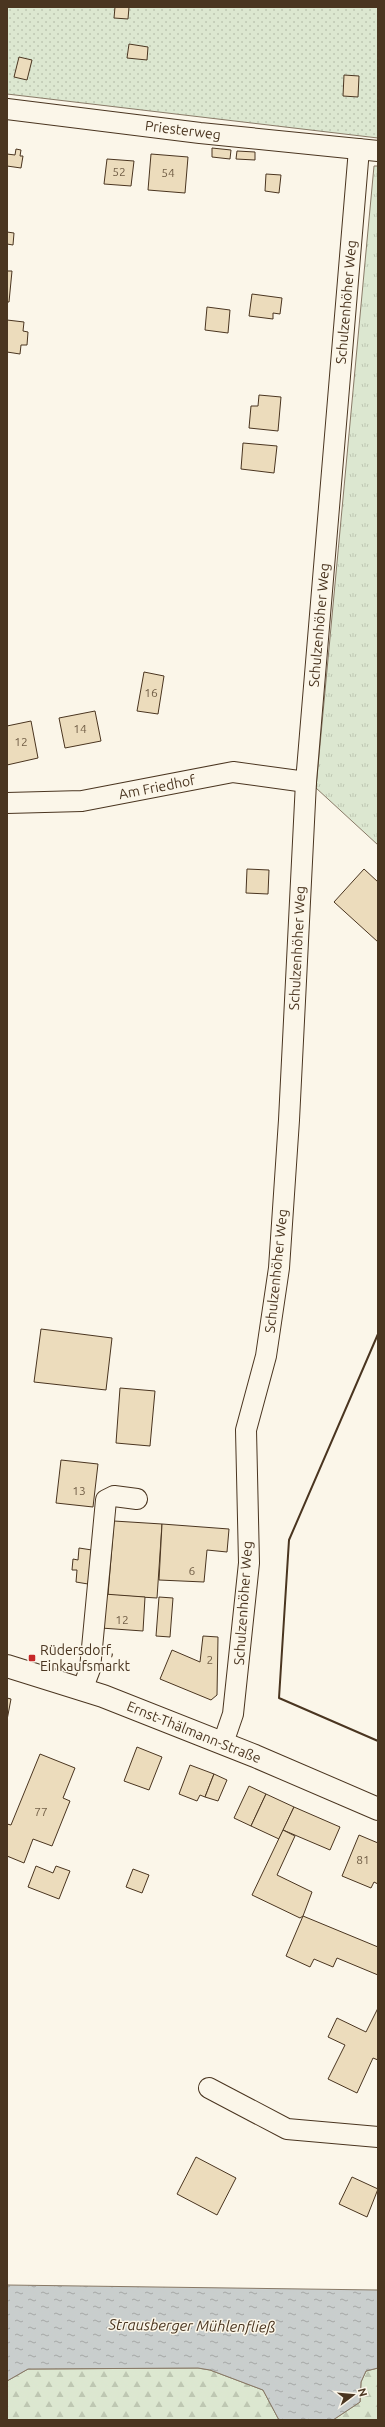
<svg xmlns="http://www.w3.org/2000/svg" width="385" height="2427" font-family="Ubuntu,sans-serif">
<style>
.grass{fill:url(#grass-tufts);stroke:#887966}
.forest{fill:url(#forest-firs);stroke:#887966}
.garden{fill:url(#garden-dots);stroke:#887966}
.water{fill:url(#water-ripples);stroke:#887966}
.building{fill:#ecdcbc;stroke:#4a3520}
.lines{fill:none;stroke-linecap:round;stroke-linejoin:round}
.minor-casing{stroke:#4a3520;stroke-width:22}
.major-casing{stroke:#4a3520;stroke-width:24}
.minor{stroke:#fbf6e9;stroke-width:20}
.major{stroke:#fbf6e9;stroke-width:22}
.wall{stroke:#4a3520;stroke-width:2}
.poi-dot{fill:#c62828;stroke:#fbf6e9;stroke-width:1.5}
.labels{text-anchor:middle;stroke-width:3;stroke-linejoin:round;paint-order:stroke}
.number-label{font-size:12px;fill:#725f47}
.street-label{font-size:14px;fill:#4a3520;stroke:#fbf6e9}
.poi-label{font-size:14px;fill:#4a3520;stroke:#fbf6e9;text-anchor:start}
.water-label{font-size:15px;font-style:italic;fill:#4a3520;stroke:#fbf6e9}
</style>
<defs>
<pattern id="grass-tufts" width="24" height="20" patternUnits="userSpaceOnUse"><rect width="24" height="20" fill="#dce7d0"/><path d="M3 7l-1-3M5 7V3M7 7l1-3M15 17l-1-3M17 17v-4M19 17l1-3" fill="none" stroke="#bec7b2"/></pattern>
<pattern id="forest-firs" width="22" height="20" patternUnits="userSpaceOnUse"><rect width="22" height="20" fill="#dce7d0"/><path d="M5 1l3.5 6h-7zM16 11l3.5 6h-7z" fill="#bec7b2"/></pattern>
<pattern id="garden-dots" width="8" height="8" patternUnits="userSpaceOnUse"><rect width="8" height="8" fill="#dce7d0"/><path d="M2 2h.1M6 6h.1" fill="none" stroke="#bec7b2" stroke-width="1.8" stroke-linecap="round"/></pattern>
<pattern id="water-ripples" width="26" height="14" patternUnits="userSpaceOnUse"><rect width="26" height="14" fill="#c9cecd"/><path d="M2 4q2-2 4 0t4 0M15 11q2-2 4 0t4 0" fill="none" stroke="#a5a8a6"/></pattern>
</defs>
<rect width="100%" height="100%" fill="#fbf6e9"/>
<!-- grass -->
<path class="grass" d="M374,166h4v679l-62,-57z"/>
<!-- forest -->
<g class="forest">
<path d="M198,2368l12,2 53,20 16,30h-272v-39l21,-12z"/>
<path d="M378,2368v52h-45l27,-18 1,-20 5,-11z"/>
</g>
<!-- garden -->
<path class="garden" d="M7,7h371v131l-371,-44z"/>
<!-- water -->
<path class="water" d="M7,2285l371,5v78l-12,3 -5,11 -1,20 -27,18h-54l-16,-30 -53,-20 -12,-2 -170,1 -21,12z"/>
<!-- building -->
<g class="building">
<path d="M115,7h14l-1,12 -14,-1z"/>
<path d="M129,44l19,3 -1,13 -20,-2z"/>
<path d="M19,57l13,3 -5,20 -13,-3z"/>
<path d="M344,75l15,1 -1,21 -15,-1z"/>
<path d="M212,148l19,2 -1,9 -18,-2z"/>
<path d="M16,149l5,1 -1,6h3l-2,12 -14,-2v-12l8,1z"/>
<path d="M237,151l18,1v8l-19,-1z"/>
<path d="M151,154l37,3 -3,36 -37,-3z"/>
<path d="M107,159l27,2 -3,25 -27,-2z"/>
<path d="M266,174l15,1 -2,18 -14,-2z"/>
<path d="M7,232l7,1 -1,12 -6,-1z"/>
<path d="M7,271h5l-3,31h-2z"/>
<path d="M252,294l30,4 -2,16 -7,-1v6l-24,-3z"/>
<path d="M207,307l23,3 -2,23 -23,-3z"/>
<path d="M7,320l17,2 -1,9 5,1 -1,13h-6l-1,9 -13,-2z"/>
<path d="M259,395l22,2 -3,34 -29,-3 2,-22h7z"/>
<path d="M243,443l34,3 -3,27 -33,-4z"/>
<path d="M144,672l20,4 -6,38 -21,-3z"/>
<path d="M95,711l6,30 -36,7 -6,-30z"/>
<path d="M31,721l7,37 -31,7v-39z"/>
<path d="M247,869l22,1 -1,24 -22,-1z"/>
<path d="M364,869l14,13v60l-44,-40z"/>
<path d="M41,1329l71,9 -6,52 -72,-8z"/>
<path d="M120,1388l35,3 -5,55 -34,-3z"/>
<path d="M61,1460l37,4 -5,43 -37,-4z"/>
<path d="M114,1521l48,3 -5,74 -49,-3z"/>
<path d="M162,1524l67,5 -2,23 -20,-2 -3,32 -45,-2z"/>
<path d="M79,1548l13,2 -4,34 -12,-2 1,-12h-5l1,-11 5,1z"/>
<path d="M104,1594l41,3 -2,34 -42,-3z"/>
<path d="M159,1597l14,1 -3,39 -14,-1z"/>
<path d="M203,1636l15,1 -1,58 -6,5 -51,-21 12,-29 28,12z"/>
<path d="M7,1698l4,1 -4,21z"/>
<path d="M137,1747l25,10 -13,33 -25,-9z"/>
<path d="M40,1754l35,14 -12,30 7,3 -18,45 -19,-7 -9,24 -17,-7v-32l4,1z"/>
<path d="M190,1765l24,9 -9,23 -5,-2 -3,6 -18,-7z"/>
<path d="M214,1774l13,6 -9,21 -13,-4z"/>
<path d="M249,1786l17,8 -15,32 -17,-8z"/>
<path d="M266,1794l28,13 -15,32 -28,-13z"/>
<path d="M294,1807l46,20 -10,23 -47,-20z"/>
<path d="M283,1830l12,6 -18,39 35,17 -9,24 -3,2 -48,-23z"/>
<path d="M359,1835l19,8v41l-4,-2 -3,6 -29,-12z"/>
<path d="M36,1866l17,7 3,-7 14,5 -11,28 -31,-12z"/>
<path d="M133,1869l16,6 -7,18 -16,-6z"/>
<path d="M303,1916l75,31v28l-41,-17 -4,9 -19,-8 -4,8 -24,-11z"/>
<path d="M378,2008v52l-5,-2 -16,35 -29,-14 17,-34 -17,-8 9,-19 29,14z"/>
<path d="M196,2157l40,21 -19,37 -40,-21z"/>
<path d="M352,2177l26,12 -11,28 -28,-13z"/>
</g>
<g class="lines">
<defs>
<g id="minor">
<path d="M7,109l193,24 178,18"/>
<path d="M7,803l75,-2 151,-29 73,10"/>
<path d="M82,1690l8,-21 16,-169 8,-4 23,3"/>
<path d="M223,1743l10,-29 16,-151 -3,-133 20,-74 13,-88 10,-148 17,-338 53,-633"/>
<path d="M209,2088l78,41 91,8"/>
</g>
<path id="major" d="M7,1666l96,30 152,60 123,53"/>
</defs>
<!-- minor casing -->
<use href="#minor" class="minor-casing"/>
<!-- major casing -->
<use href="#major" class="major-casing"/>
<!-- minor -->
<use href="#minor" class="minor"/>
<!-- major -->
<use href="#major" class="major"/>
<!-- wall -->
<path class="wall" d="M378,1334l-89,206 -10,158 99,43"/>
</g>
<!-- markers -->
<rect class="poi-dot" x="28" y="1654" width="8" height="8" rx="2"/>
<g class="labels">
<!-- number labels -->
<g class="number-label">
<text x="119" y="176">52</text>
<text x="168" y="177">54</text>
<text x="151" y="697">16</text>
<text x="80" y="733">14</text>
<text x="21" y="746">12</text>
<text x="79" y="1495">13</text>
<text x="192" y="1575">6</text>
<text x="122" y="1624">12</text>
<text x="210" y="1664">2</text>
<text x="41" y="1816">77</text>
<text x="363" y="1864">81</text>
</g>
<!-- street labels -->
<g class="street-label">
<text transform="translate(183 130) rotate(7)" y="5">Priesterweg</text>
<text transform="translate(346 302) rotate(-85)" y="5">Schulzenhöher Weg</text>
<text transform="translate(319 625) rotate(-85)" y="5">Schulzenhöher Weg</text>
<text transform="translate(157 787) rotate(-11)" y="5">Am Friedhof</text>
<text transform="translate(297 948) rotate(-87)" y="5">Schulzenhöher Weg</text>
<text transform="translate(276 1271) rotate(-84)" y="5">Schulzenhöher Weg</text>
<text transform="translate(243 1603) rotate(-86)" y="5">Schulzenhöher Weg</text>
<text transform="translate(194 1732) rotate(22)" y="5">Ernst-Thälmann-Straße</text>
</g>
<!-- poi labels -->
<g class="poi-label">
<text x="40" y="1655">Rüdersdorf,<tspan x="40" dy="16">Einkaufsmarkt</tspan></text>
</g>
<!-- water labels -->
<g class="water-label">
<text transform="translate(192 2326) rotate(1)" y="5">Strausberger Mühlenfließ</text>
</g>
</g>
<!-- border -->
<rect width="385" height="2427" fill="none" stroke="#4a3520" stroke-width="16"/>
<!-- north arrow -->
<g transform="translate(353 2395) rotate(74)" stroke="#fbf6e9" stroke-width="3" paint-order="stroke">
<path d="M0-3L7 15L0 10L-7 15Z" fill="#4a3520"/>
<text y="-6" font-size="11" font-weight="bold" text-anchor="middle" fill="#4a3520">N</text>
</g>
</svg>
